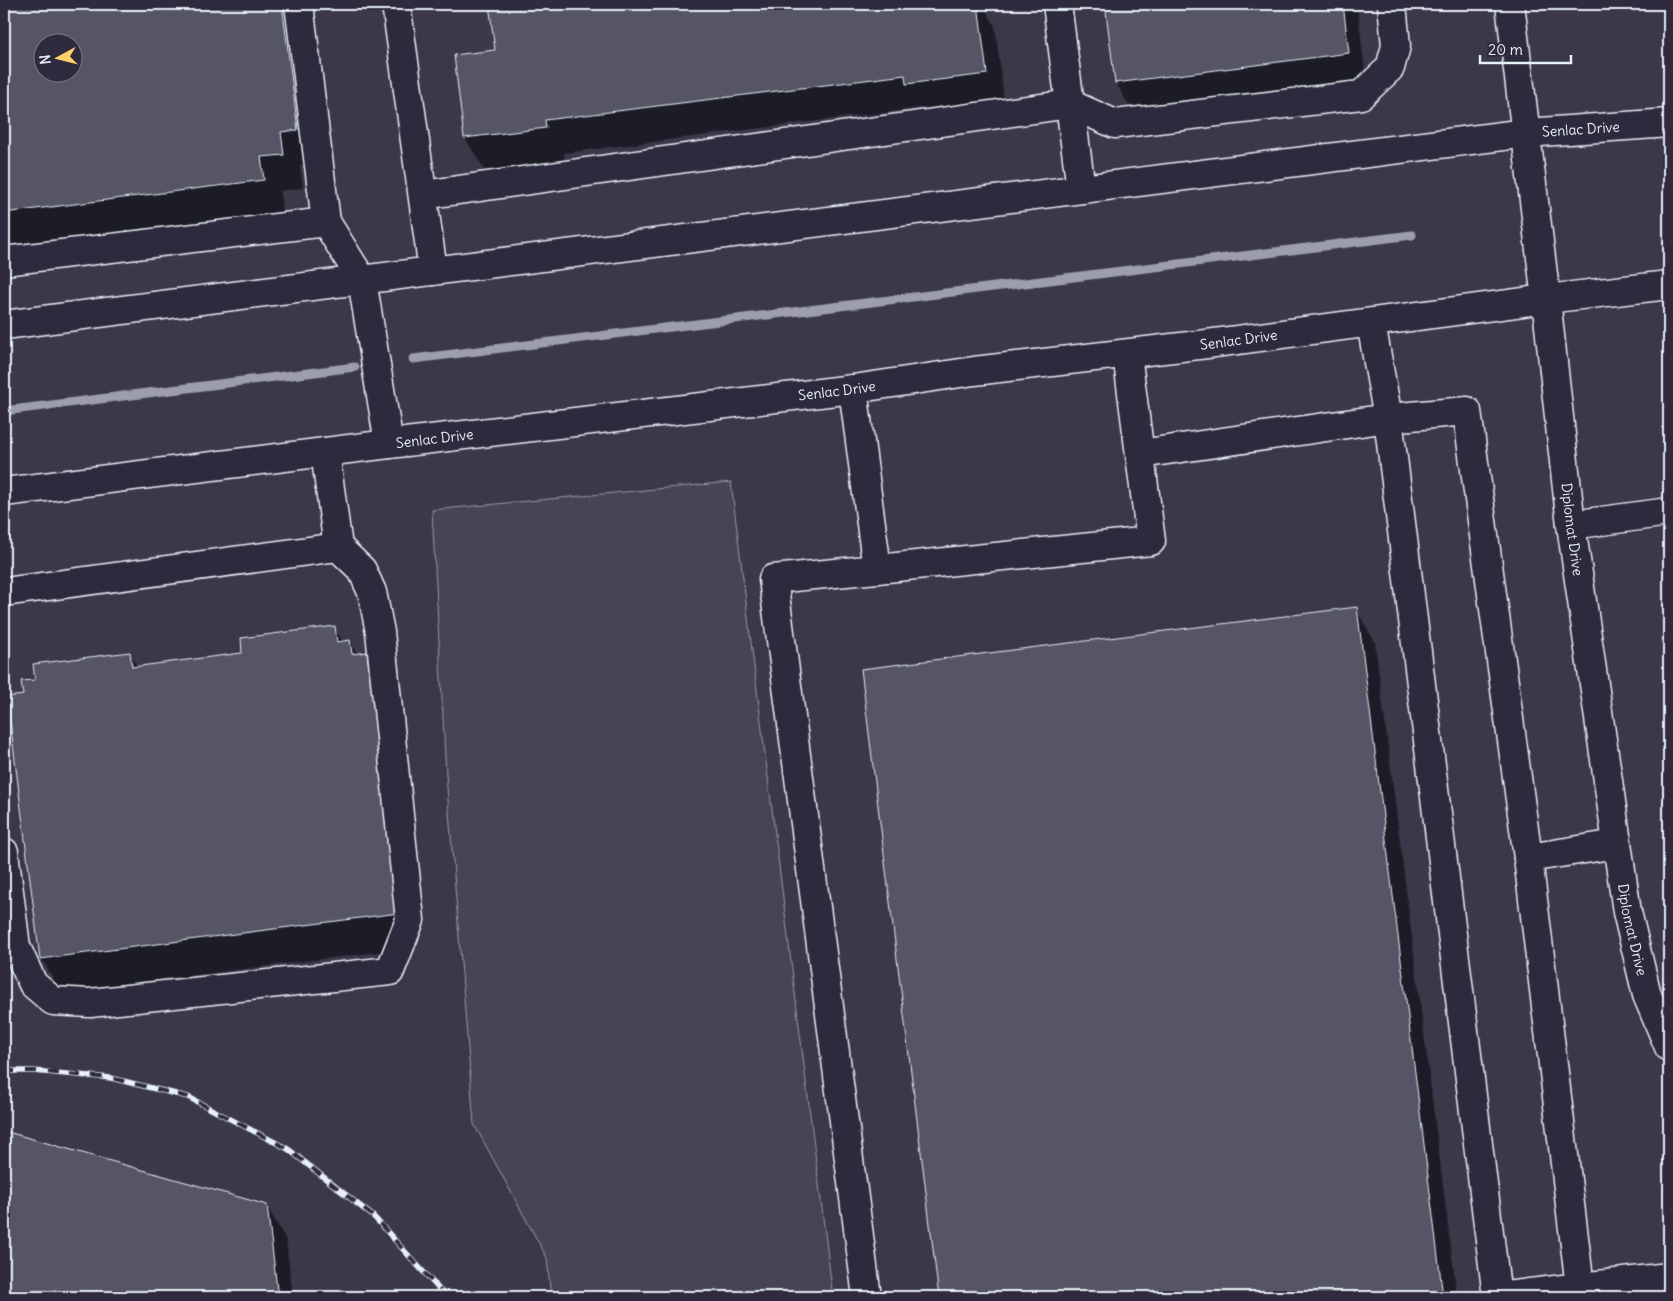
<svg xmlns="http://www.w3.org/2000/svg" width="1673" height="1301" font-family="Delius,sans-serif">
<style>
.built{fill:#3b3749;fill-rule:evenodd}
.green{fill:#464455;stroke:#979aa6}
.shadow{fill:#0007;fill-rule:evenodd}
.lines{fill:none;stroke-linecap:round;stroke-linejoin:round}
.stream{stroke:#9c9fab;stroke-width:9}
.building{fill:#575565;stroke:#e8f1f8;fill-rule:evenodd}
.minor-casing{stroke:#e8f1f8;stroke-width:31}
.minor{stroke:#2f2a3d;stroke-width:28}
.rail-casing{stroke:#e8f1f8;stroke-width:5.5}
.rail{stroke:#2f2a3d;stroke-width:4;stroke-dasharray:11;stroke-linecap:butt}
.labels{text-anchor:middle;stroke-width:4;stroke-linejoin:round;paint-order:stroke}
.street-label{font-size:14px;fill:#e8f1f8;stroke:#2f2a3d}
</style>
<rect width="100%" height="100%" fill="#2f2a3d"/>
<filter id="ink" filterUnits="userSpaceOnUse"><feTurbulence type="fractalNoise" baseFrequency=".02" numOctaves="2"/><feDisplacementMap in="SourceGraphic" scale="10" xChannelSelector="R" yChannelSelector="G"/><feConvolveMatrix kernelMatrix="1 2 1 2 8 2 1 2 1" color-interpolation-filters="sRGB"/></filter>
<g filter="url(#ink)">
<!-- built -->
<path class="built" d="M4,4h1665v1293h-1665zM42,42h30v30h-30z"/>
<!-- green -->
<path class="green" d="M731,482l102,815h-282l-4,-39 -73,-134 -28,-349 -14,-265z"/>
<!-- shadow -->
<g class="shadow">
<path d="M4,4h293l20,159 -17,2 3,23 -23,3 2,22 -278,36zM42,42h30v30h-30z"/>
<path d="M491,4h491l13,22 10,82 -79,9 -5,-9 -357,45 1,9 -80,9 -20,-33 -10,-82 41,-5z"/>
<path d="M1106,4h251l10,83 -232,29 -19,-33z"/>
<path d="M1356,609l19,33 82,655h-517l-78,-627z"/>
<path d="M334,628l9,14 7,-1 7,13 9,-1 19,33 33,261 -357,45 -20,-34 -17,-262 12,-15 93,-28 9,15 106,-14z"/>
<path d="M4,1132l263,74 19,34 7,57h-289z"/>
</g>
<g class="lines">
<!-- stream -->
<g class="stream">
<path d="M413,359l999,-124"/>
<path d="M4,411l351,-44"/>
</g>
</g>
<!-- building -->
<g class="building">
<path d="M4,4h278l16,126 -17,2 3,23 -23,2 3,23 -260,33zM42,42h30v30h-30z"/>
<path d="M489,4h489l9,70 -81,10 -1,-9 -360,45 1,8 -82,10 -10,-83 41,-5z"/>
<path d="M1105,4h238l6,49 -234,30z"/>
<path d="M1357,607l86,690h-504l-78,-628z"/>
<path d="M335,626l2,16 13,-2 2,14 15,-2 32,261 -359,46 -33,-262 16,-2 -2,-14 14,-1 -2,-16 97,-12 2,15 110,-14 -1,-15z"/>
<path d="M4,1131l263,74 11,92h-274z"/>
</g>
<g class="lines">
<defs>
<g id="minor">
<path d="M299,4l27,218"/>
<path d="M396,4l37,267"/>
<path d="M1057,4l24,185"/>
<path id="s1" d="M1510,4l36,295 25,226 56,387 20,83 22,52"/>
<path d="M423,195l647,-91 45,20 246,-29 29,-27 6,-22 -4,-42"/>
<path d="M4,261l322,-39 36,58 27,164"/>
<path d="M1371,323l17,95 109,879 83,-10"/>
<path id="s2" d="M4,325l1522,-192 143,-10"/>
<path d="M853,389l24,180 -104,10 94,718"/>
<path d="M1140,454l248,-36 79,-7 61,447 89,-14"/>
<path id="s3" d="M4,492l385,-48 464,-55 121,-18 233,-27 339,-45 123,-14"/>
<path d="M1571,525l98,-13"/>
<path d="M877,569l274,-28 -24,-187"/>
<path d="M4,592l334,-45"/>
<path d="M4,852l12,95 17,37 20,17 37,2 300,-32 20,-51 -30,-288 -8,-40 -10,-22 -24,-23 -13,-95"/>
<path d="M1528,858l52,429 89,-10"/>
</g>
</defs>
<!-- minor casing -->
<use href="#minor" class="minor-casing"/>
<!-- minor -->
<use href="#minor" class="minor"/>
<defs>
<path id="rail" d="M4,1071h29l78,7 77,19 100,52 86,68 72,80"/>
</defs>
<!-- rail casing -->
<use href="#rail" class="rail-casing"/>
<!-- rail -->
<use href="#rail" class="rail"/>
</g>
</g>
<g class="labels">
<!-- street labels -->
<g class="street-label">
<text dy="5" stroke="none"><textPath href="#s2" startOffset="1589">Senlac Drive</textPath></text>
<text dy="5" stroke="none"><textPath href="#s3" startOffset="1244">Senlac Drive</textPath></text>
<text dy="5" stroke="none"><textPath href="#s3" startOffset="839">Senlac Drive</textPath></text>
<text dy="5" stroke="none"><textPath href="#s3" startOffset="434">Senlac Drive</textPath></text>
<text dy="5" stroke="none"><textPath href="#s1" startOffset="529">Diplomat Drive</textPath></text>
<text dy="5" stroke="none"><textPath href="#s1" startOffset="934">Diplomat Drive</textPath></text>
</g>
</g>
<!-- margin -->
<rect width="1673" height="1301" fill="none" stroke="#2f2a3d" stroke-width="20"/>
<rect x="10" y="10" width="1653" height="1281" fill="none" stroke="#e8f1f8" stroke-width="2" filter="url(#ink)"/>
<!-- north arrow -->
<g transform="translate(58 58) rotate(263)"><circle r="24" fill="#2f2a3d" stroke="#797a88"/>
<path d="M0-4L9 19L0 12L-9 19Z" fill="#ffd166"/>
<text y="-8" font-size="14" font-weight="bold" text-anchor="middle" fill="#e8f1f8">N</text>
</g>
<!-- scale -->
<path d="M1480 55v8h91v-8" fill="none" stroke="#e8f1f8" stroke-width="2.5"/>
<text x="1488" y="55" font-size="15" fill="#e8f1f8" stroke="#2f2a3d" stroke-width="4" paint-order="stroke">20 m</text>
</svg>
